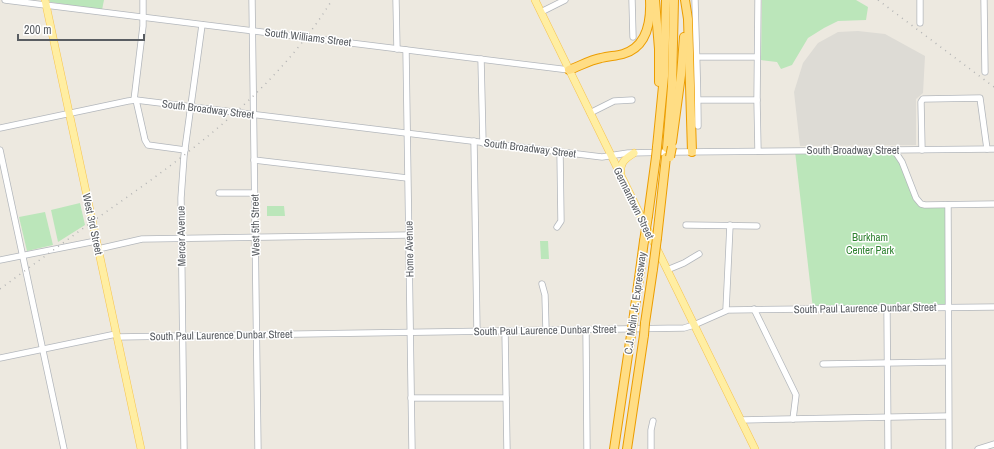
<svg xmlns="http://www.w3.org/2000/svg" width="994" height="449" font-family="'Archivo Narrow',sans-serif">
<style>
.industrial{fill:#dddbd5}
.green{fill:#bbe6ba}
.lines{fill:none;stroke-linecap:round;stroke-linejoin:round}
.minor-casing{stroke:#b3b7bc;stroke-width:7}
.major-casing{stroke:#f7c44e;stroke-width:8}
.highway-casing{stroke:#ec9d00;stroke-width:10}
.minor{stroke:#fff;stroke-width:5.5}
.major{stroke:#ffeea2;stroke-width:7}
.highway{stroke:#ffdd84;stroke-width:8}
.rail{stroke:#b2b3b3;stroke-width:1.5;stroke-dasharray:1 5;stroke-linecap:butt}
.highway-bridge-casing{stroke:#ec9d00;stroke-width:10;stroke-linecap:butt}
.highway-bridge{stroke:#ffdd84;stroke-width:8}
.labels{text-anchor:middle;stroke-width:3;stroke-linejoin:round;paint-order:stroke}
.street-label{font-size:11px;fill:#595d62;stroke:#fff}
.park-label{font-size:11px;fill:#2f8231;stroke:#fff}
</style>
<rect width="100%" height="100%" fill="#ede9e0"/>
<!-- industrial -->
<path class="industrial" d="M858,31l27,3 40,22 -2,37 -7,6v46l-116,1 -6,-54 9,-29 15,-20 20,-11z"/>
<!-- green -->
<g class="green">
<path d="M49,0h55l-2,10 -52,-8z"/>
<path d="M762,0h94l12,7 -2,13 -28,1 -14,7 -16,10 -16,27 -11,4 -4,-7 -16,-2z"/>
<path d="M894,150l27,54 27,1 1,102 -136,2 -18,-158z"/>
<path d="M80,203l5,22 -27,17 -7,-32z"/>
<path d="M267,206h17l1,10h-18z"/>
<path d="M45,212l8,33 -26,6 -8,-34z"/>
<path d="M540,241h8l1,18h-8z"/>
</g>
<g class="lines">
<defs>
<g id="minor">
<path d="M5,0l564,70"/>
<path d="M252,0l6,449"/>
<path d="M396,0l1,49"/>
<path d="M632,0l1,37"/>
<path d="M695,0c1,42 3,84 3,126"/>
<path d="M758,0l-1,100 1,51"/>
<path d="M920,0v23"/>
<path d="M984,0l1,72"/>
<path d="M541,12l24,-12"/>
<path d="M406,50l6,399"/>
<path d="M697,57h60"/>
<path d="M481,59l2,84"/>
<path d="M134,100l9,-74v-26"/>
<path d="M136,100l9,40 3,5 37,5"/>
<path d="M698,100h59"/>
<path d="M590,113l24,-12 18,-1"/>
<path d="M0,128l128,-27 8,-1 466,57 26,-4 51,-1 315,-3"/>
<path d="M474,141l3,190"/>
<path d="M0,150l64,299"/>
<path d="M894,150l8,12 14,36 5,6 4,1 69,-1"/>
<path d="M922,150l-1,-48 2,-3 57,-1 7,51"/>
<path d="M254,160l153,18"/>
<path d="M219,193h35"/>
<path d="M948,205l1,244"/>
<path d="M686,225l71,1"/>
<path d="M557,227l4,-6 -1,-69"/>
<path d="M98,249l44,-10 267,-4"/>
<path d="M0,260l96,-19"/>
<path d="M667,270l17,-7 15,-9"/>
<path d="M542,284l3,11 1,35"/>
<path d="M887,308l1,141"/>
<path d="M754,309l42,86 -3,24"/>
<path d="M726,310l4,-85"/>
<path d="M586,330l1,119"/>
<path d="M505,331l2,118"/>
<path d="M117,337l567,-9 10,-3 34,-15 266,-3"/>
<path d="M0,358l116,-24"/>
<path d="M823,364l125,-2"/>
<path d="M411,398h95"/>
<path d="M741,420l207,-4"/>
<path d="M184,449l-3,-251 3,-42 18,-131"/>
<path d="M651,449v-19l2,-9"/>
<path d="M978,449l16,-5"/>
</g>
<g id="major">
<path d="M45,0l96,449"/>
<path d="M535,0l220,449"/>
<path d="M621,173c-1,-11 4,-14 13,-20"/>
</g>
<g id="highway">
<path d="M655,0l4,49v33"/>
<path d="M685,0l3,19 4,133"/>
<path d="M569,70c11,-4 21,-10 32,-12 8,-2 15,-2 22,-4 24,-7 28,-32 27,-54"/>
<path d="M672,142l9,-67 3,-38"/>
<path d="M657,147l7,-71 2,-76"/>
<path d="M667,148l5,-62 2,-86"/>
<path d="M648,216l8,-59"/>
<path d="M657,238l9,-81"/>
<path d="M633,322l11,-81"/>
<path d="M645,323l8,-54"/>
<path d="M614,449l17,-114"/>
<path d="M627,449l17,-114"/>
</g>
</defs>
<!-- minor casing -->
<use href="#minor" class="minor-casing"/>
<!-- major casing -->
<use href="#major" class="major-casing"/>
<!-- highway casing -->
<use href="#highway" class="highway-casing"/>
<!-- minor -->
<use href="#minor" class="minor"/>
<!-- major -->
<use href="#major" class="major"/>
<!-- highway -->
<use href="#highway" class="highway"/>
<!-- rail -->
<g class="rail">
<path d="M878,0l116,87"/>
<path d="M0,289c31,-23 62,-45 93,-68 89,-62 181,-127 239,-221"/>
</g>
<defs>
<g id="highway-bridge">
<path d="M656,157l1,-10"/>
<path d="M670,157l2,-10"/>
<path d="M644,241l4,-25"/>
<path d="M653,269l4,-31"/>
<path d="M631,335l2,-13"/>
<path d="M644,335l1,-12"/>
</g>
</defs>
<!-- highway-bridge casing -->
<use href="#highway-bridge" class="highway-bridge-casing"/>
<!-- highway-bridge -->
<use href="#highway-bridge" class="highway-bridge"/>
</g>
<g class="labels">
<!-- street labels -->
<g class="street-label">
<text transform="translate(308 37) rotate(7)" y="4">South Williams Street</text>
<text transform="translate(208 109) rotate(7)" y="4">South Broadway Street</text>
<text transform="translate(530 148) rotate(7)" y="4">South Broadway Street</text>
<text x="853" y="154">South Broadway Street</text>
<text transform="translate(634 203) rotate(64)" y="4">Germantown Street</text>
<text transform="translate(93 224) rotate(78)" y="4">West 3rd Street</text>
<text transform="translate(255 225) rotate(-91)" y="4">West 5th Street</text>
<text transform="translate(181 236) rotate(-91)" y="4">Mercer Avenue</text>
<text transform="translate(409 249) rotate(-91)" y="4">Home Avenue</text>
<text transform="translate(635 303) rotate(-82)" y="4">C.J. Mclin Jr. Expressway</text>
<text transform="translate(865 308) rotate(-1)" y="4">South Paul Laurence Dunbar Street</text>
<text transform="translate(545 330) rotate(-1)" y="4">South Paul Laurence Dunbar Street</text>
<text transform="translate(221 335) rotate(-1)" y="4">South Paul Laurence Dunbar Street</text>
</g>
<!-- park labels -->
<g class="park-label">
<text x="870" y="241">Burkham<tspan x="870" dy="13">Center Park</tspan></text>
</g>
</g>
<!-- scale -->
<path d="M18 34v6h126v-6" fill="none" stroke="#595d62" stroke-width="2"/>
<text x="24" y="34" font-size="12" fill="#595d62" stroke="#ffffff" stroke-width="3" paint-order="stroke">200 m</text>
</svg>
